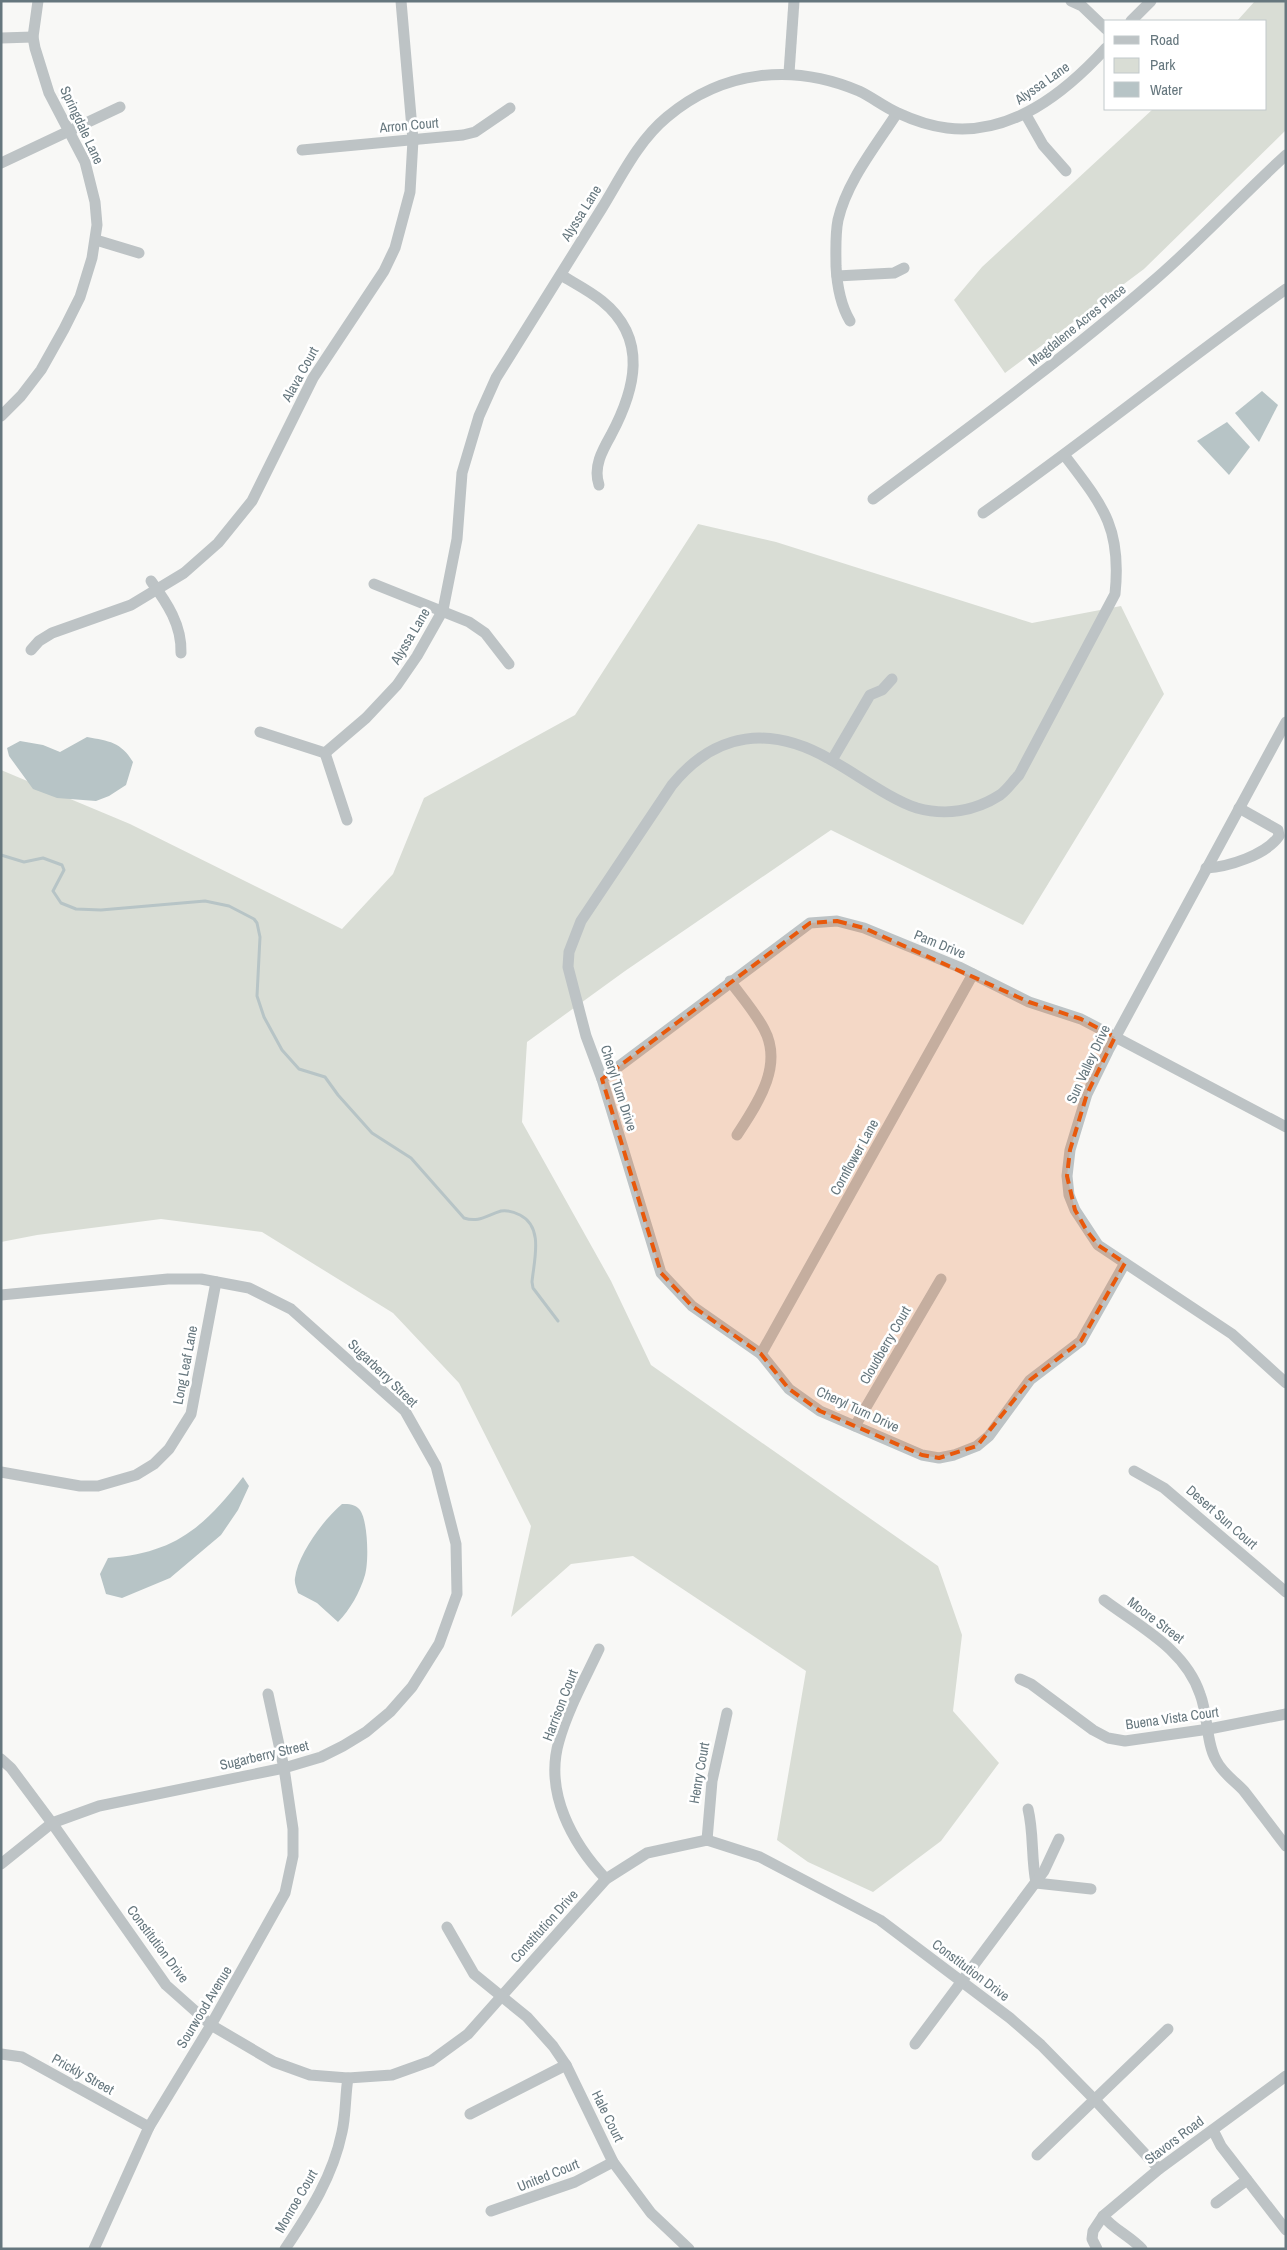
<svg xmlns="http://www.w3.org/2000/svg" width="1287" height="2250" font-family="'Archivo Narrow',sans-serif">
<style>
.green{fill:#d9ddd5}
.water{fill:#b7c4c6}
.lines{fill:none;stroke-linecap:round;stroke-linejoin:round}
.stream{stroke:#b7c4c6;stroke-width:3}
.minor{stroke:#bdc3c5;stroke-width:11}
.marked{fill:#e8590c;fill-opacity:0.2;stroke:#e8590c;stroke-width:4;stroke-dasharray:10 6;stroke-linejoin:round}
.labels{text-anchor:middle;stroke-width:5;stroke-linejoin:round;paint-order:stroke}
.street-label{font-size:14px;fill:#66777e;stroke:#fff}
</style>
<rect width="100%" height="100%" fill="#f8f8f6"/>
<!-- green -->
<g class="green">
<path d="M1255,1h31v129l-142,139 -139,104 -51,-73 28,-33 171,-158h113v-88h-29z"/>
<path d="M698,524l78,18 256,81 89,-17 43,88 -141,231 -192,-95 -206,141 -98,71 -5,80 89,159 40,84 287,201 24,69 -9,76 46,52 -58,78 -68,51 -65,-30 -31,-22 29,-169 -173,-115 -62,8 -60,53 20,-91 -72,-143 -66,-70 -131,-81 -101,-13 -124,16 -36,7v-472l129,54 212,105 51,-55 31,-76 151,-83z"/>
</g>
<!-- water -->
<g class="water">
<path d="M1262,391l16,14 -19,37 -24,-29z"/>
<path d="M1227,422l23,25 -21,28 -32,-34z"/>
<path d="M87,737c22,4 34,5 46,25l-7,23 -17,11 -13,5 -39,-3 -24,-9 -24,-33 -2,-8 13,-7 23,4 17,7z"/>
<path d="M243,1477l6,9 -11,24 -17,25 -51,43 -48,20 -16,-4 -6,-20 8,-16c67,-5 95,-30 135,-81z"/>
<path d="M342,1504c7,0 13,0 18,6 8,11 9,52 5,65 -5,17 -15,35 -27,47l-21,-19 -19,-10c-1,-4 -4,-10 -3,-15 3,-24 29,-59 47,-74z"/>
</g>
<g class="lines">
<!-- stream -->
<path class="stream" d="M1,855l23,7 19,-4 19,7 2,5 -11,21 8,12 15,6 25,1 104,-9 24,5 25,13 3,4 3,14 -3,59 7,21 18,33 17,19 26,8 13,18 34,38 39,25 53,60c15,5 23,-3 37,-7 6,-1 13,1 19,4 24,12 14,45 12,67l1,6 25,33"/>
<!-- minor -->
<g class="minor">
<path d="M1071,1l11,5 24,23"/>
<path d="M1131,21l20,-20"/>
<path d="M1,38l32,-1"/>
<path d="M789,73l5,-72"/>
<path d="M1026,115l17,30 23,26"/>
<path d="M302,150l161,-15 12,-3 35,-24"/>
<path d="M1,163l119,-56"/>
<path d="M96,240l43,13"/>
<path d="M561,275c13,8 29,16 41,26 47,38 33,89 9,134 -9,16 -18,32 -12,50"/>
<path d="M837,276l57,-3 10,-5"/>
<path d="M850,321c-10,-17 -13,-35 -14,-55 0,-15 -1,-31 2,-46 9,-39 38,-74 59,-107"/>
<path d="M1,416l20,-20 20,-26 23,-41 16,-32 12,-39 5,-33 -2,-23 -10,-40 -36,-69 -14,-45 -2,-11 5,-36"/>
<path d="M1065,456c38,50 57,72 50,138l-96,181c-6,6 -12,15 -19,20 -25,16 -54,21 -83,13 -26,-8 -62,-35 -86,-48 -60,-35 -115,-29 -159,25l-91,136 -12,31 -1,15 18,69 16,43 59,194 31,33 69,48 28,35 31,22 102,44 17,3 15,-3 23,-9 12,-10 41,-56 51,-39 44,-78"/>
<path d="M873,499c94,-70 189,-139 278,-216 47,-40 89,-86 135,-128"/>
<path d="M983,513c103,-72 200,-151 303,-224"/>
<path d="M151,581c16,22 31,44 30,72"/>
<path d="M374,584l95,38 16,11 24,31"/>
<path d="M31,650l8,-9 13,-8 79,-28 53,-32 34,-30 34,-42 61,-123 71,-107 11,-23 15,-56 3,-52 -12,-139"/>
<path d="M1286,722l-178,329 -21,43 -17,56 -3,26 2,19 6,15 23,35 134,89 54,49"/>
<path d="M260,732l65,21"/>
<path d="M325,753l41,-35 31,-33 20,-29 26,-46 14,-71 5,-66 17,-57 17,-38c35,-57 71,-113 106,-170 19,-31 36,-67 65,-91 56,-47 126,-54 192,-26 13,6 25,16 39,22 15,7 33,13 49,15 64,8 118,-35 159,-80"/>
<path d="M325,753l22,67"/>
<path d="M832,760l38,-65 12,-5 10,-11"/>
<path d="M1206,868c22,-1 60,-13 73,-32l-1,-6 -39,-22"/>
<path d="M730,981c11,15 25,31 34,48 20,37 -7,75 -27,106"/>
<path d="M602,1079l208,-156 27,-2 27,7 95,39 70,35 52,17 205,108"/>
<path d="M1,1295l167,-16h33l48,9 42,21 114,102 31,55 20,78 1,50 -18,50 -27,43 -22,25 -24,20 -23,14 -22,11 -37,11 -185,38 -47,17 -51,41"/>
<path d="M761,1354l212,-380"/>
<path d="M855,1426l86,-147"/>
<path d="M1134,1471l30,17 122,104"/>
<path d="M1,1472l79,14h18l38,-11 18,-11 15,-15 22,-35 25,-132"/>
<path d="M1104,1600c36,27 81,49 96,94 8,20 6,49 16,66 6,13 19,21 28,31 14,18 28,37 42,55"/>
<path d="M599,1649c-14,30 -31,60 -40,92 -15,51 13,102 47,138"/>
<path d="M1020,1679l11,5 62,46 15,8 17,3 84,-12 77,-15"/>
<path d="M1,1759l10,9 41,55 114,162 45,40 63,37 36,13 38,3 44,-3 39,-14 37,-27 138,-155 41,-26 60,-13 53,17 120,63 130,98 31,27 54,55 64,69"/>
<path d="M1028,1809c6,24 3,49 8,74"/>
<path d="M707,1840l5,-59 15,-68"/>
<path d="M1036,1883l55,6"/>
<path d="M447,1927l27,47 53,43 26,29 13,19 47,97 38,51 38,36"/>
<path d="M915,2044l129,-173 15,-32"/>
<path d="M1,2054l21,3 127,70"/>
<path d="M470,2114l96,-49"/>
<path d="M1213,2130l8,16 65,84"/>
<path d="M1037,2155l131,-126"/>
<path d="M1216,2203l31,-23"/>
<path d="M491,2211l84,-29 38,-20"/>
<path d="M1103,2216c10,13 27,20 39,33"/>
<path d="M94,2249l55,-122 62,-102 74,-132 8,-37v-27l-9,-61 -16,-74"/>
<path d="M285,2249c25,-37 48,-73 57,-117 4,-17 3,-36 6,-54"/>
<path d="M1097,2249l-5,-10 1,-8 10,-15 56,-47 127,-93"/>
</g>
</g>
<!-- marked area -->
<path class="marked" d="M837,921l27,7 165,74 52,17 34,18 -28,57 -17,56 -3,26 8,34 12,21 11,14 27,18 -44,78 -51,39 -53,66 -38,12 -17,-3 -102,-44 -31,-22 -28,-35 -69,-48 -31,-33 -59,-194 208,-156z"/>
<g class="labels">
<!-- street labels -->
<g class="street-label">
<text transform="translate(1042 83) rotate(-35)" y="5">Alyssa Lane</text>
<text transform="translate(82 125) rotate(65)" y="5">Springdale Lane</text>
<text transform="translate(409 125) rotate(-5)" y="5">Arron Court</text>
<text transform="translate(581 213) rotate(-58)" y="5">Alyssa Lane</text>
<text transform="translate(1077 325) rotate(-39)" y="5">Magdalene Acres Place</text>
<text transform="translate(300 374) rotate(-61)" y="5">Alava Court</text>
<text transform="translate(410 636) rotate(-59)" y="5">Alyssa Lane</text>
<text transform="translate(940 944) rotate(22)" y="5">Pam Drive</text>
<text transform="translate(1088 1064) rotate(-65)" y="5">Sun Valley Drive</text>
<text transform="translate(619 1088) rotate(72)" y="5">Cheryl Turn Drive</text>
<text transform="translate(854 1157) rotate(-61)" y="5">Cornflower Lane</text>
<text transform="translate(885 1345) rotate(-60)" y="5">Cloudberry Court</text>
<text transform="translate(185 1365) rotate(-79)" y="5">Long Leaf Lane</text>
<text transform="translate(383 1373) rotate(44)" y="5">Sugarberry Street</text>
<text transform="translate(858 1409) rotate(25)" y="5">Cheryl Turn Drive</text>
<text transform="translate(1222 1517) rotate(41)" y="5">Desert Sun Court</text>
<text transform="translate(1156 1620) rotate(37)" y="5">Moore Street</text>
<text transform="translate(560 1705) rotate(-69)" y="5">Harrison Court</text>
<text transform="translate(1172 1718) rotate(-8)" y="5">Buena Vista Court</text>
<text transform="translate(264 1755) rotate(-13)" y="5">Sugarberry Street</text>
<text transform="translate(699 1773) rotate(-80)" y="5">Henry Court</text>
<text transform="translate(544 1926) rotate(-48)" y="5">Constitution Drive</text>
<text transform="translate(158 1944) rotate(53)" y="5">Constitution Drive</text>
<text transform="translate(971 1970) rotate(37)" y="5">Constitution Drive</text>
<text transform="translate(204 2007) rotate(-59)" y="5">Sourwood Avenue</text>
<text transform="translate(83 2074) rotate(29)" y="5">Prickly Street</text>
<text transform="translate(608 2116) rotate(64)" y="5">Hale Court</text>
<text transform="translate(1174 2140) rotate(-37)" y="5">Stavors Road</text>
<text transform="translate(548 2175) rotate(-22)" y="5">United Court</text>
<text transform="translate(296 2201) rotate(-60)" y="5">Monroe Court</text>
</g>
</g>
<!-- border -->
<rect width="1287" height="2250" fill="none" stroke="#66777e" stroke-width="5"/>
<!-- legend -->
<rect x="1104" y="20" width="162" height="90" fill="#ffffff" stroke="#c2c9cb"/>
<rect x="1114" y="36" width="25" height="8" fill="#bdc3c5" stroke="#c2c9cb"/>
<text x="1150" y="45" font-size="15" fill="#66777e">Road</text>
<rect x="1114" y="58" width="25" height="15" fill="#d9ddd5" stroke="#c2c9cb"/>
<text x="1150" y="70" font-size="15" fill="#66777e">Park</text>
<rect x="1114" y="82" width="25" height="15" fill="#b7c4c6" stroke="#c2c9cb"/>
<text x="1150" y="95" font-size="15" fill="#66777e">Water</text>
</svg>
